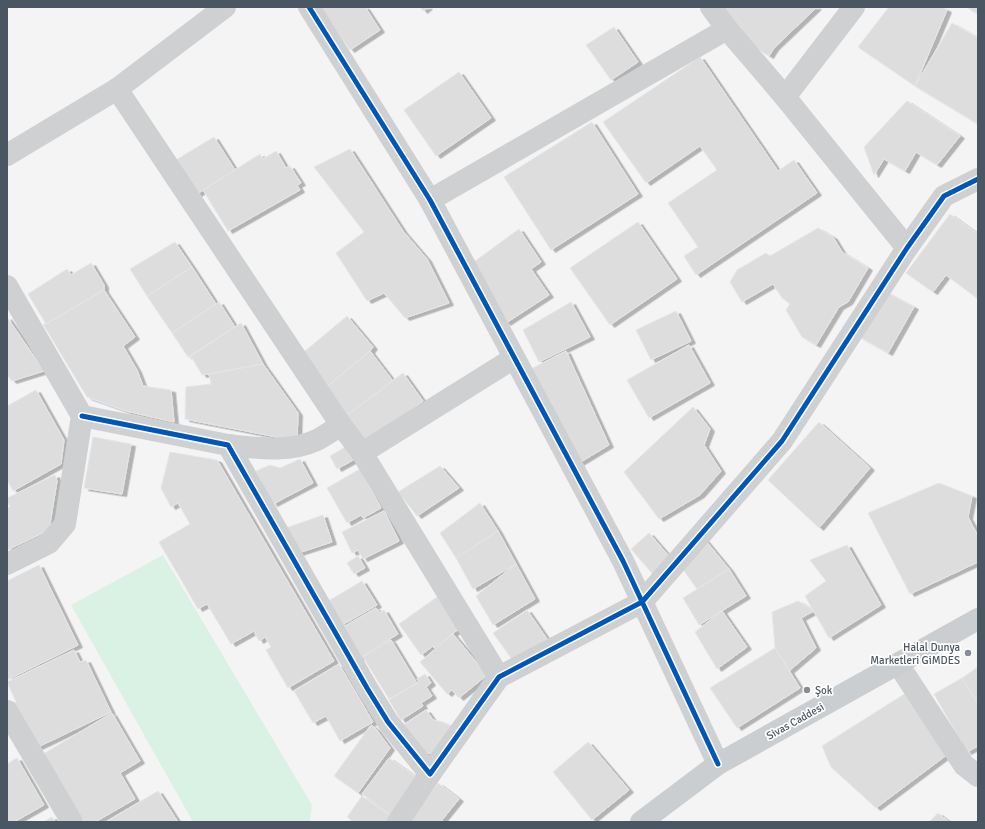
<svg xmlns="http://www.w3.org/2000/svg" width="985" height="829" font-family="Signika,sans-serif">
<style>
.green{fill:#d9f2e3}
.building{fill:#ddddde;stroke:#e5e6e7;filter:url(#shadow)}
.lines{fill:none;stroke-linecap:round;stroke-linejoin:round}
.minor{stroke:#ced0d2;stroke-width:22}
.major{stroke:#caced1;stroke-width:22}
.cycleway-casing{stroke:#fff;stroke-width:8}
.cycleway{stroke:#0057b8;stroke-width:5}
.poi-dot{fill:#868d94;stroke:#fff;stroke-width:1.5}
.labels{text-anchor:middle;stroke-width:3.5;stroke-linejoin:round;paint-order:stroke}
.poi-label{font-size:11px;fill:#4a5661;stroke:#fff;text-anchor:end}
.street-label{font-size:11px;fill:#4a5661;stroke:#fff}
</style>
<defs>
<filter id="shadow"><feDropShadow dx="4.5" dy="2.5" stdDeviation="0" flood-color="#0004"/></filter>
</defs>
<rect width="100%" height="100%" fill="#f4f4f4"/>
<!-- green -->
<path class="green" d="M163,555l149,250 -2,17h-117l-122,-217z"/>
<!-- building -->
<g class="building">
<path d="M320,7h45l15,23 -30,20z"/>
<path d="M420,7h8l-5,4z"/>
<path d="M711,7h106l-43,41 -5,8 -42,-27z"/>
<path d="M889,7h52l6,3 -32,76 -57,-39z"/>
<path d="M966,7h12v7z"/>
<path d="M952,23l26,15v86l-63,-38z"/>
<path d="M614,27l24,35 -27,18 -25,-35z"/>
<path d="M700,57l78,114 16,-11 23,33 -121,82 -12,-19 14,-9 -30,-44 49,-33 -17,-24 -54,37 -43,-61z"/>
<path d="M459,72l32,46 -55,38 -32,-46z"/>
<path d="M907,101l53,35 -23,29 -21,-13 -11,19 -21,-12 -10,16 -10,-28z"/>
<path d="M592,122l46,72 -87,56 -47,-73z"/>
<path d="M214,137l21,33 -38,24 -21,-34z"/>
<path d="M350,149l53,82 24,28 22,44 -44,15 -21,-25 -17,8 -31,-48 28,-21 -50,-65z"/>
<path d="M276,151l10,17 4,-2 11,17 -4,2 3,5 -72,41 -25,-41 57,-36 3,5z"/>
<path d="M950,214l28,20v65l-32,-24 -13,17 -27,-19z"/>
<path d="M638,222l39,57 -67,46 -40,-57z"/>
<path d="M818,228l15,9 9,15 26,16 -20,34 -9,5 -23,38 -14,-8 -16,-27 4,-6 -8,-6 -9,-14 -31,18 -12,-20 7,-12 29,-17 4,3z"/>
<path d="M519,229l22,33 -10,7 18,26 -43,28 -39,-56z"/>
<path d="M175,242l17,25 -45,29 -17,-27z"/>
<path d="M91,263l13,22v5l-58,34 -18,-30 39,-25 4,6z"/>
<path d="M192,267l24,37 -44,29 -25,-37z"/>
<path d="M104,290l31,47 -12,9 14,24 6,16 28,4 3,32 -48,-11 -39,-14 -44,-73h3z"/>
<path d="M884,291l30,16 -26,46 -30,-17z"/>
<path d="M219,302l16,25 -47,30 -16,-24z"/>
<path d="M571,302l19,35 -51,25 -16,-32z"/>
<path d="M676,311l15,30 -40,19 -15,-30z"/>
<path d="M347,316l26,31 -3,4 -46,38 -26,-32z"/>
<path d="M7,317l37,54 -32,10 -5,-6z"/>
<path d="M241,323l22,41 -61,11 -11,-19z"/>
<path d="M689,345l21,38 -61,35 -22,-38z"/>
<path d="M370,351l23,30 -47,35 -22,-27z"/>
<path d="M566,351l43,94 -30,18 -50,-93z"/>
<path d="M263,364l35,49 -1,28 -112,-22 1,-32 25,-3 -2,-10z"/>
<path d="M403,373l20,28 -56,42 -21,-27z"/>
<path d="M36,390l28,50 -3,24 -48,27 -6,-11v-74z"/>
<path d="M693,407l17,22 -6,16 17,26 -21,24 -41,24 -35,-47z"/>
<path d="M819,422l51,46 -51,60 -51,-48z"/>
<path d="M93,437l38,7 -9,50 -38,-6z"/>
<path d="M347,446l8,13 -18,10 -7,-13z"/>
<path d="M170,452l47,8 117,201 -46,27 -22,-38 5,-3 -6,-10 -6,4 -5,-10 -23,13 -24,-40 -9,5 -39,-67 31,-18 -12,-21 -7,4 -10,-19z"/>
<path d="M300,459l13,24 -40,21 -17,-33 14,-6 10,3z"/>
<path d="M440,466l19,22 -42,28 -19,-24z"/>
<path d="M360,469l21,39 -18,10 -2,-3 -14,8 -20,-35z"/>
<path d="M55,475l2,6 -8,49 -42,20v-42l3,-1 -3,-6v-3z"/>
<path d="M939,483l33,13 -4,21 10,19v26l-68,32 -42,-81z"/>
<path d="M480,503l18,28 -42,27 -16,-25z"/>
<path d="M384,511l15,30 -36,18 -5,-9 -6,3 -10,-21z"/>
<path d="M323,515l9,27 -40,13 -9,-26z"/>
<path d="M498,531l18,33 -43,25 -17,-31z"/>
<path d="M649,533l25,29 -18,16 -25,-29z"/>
<path d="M701,535l28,34 -32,20 -25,-35z"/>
<path d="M847,545l34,60 -52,33 -24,-42 21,-15 -16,-21z"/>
<path d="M358,556l7,12 -11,6 -7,-11z"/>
<path d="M516,564l19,35 -42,26 -17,-29z"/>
<path d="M39,565l39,80 -71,35v-99z"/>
<path d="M729,569l17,27 -47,29 -16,-27z"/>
<path d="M362,581l15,24 -35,20 -17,-22z"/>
<path d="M437,597l23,31 -26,20 -1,-2 -12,9 -22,-31z"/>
<path d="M798,601l16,10 -13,7 15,30 -27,23 -14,-23 -3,-36z"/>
<path d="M376,608l3,5 5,-3 14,24 -42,26 -18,-30z"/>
<path d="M527,610l20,29 -33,23 -21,-29z"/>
<path d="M722,611l25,36 -30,22 -22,-37z"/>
<path d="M453,634l34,41 -28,23 -7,-8 -5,4 -27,-32z"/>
<path d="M391,640l26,43 -28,16 -26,-42z"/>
<path d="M775,648l25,40 -63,40 -27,-40z"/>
<path d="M74,650l6,12 6,-2 25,52 -73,35 -26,-43 4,-2 -9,-20z"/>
<path d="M339,664l34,58 -33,19 -14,-25 -13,7 -19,-32z"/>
<path d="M978,667v37l-16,-26z"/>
<path d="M425,674l6,9 -5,4 6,9 -11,7 2,3 -22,14 -12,-20 30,-18 -2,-3z"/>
<path d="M962,678l16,26v42l-11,6 -33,-58z"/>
<path d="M906,693l42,61 -72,54 -45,-41 -9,-21z"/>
<path d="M426,710l7,10 10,2 10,6 -15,27 -17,-3 -19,-26z"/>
<path d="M112,713l28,48 -20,12 15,26 -40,23h-11l-41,-68z"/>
<path d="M371,725l5,4 14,19 -32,45 -24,-17z"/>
<path d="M588,742l41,48 -37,30 -39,-48z"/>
<path d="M17,758l27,47 -30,17h-7v-58z"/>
<path d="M389,758l30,21 -27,37 -30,-22z"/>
<path d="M438,783l21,16 -17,21 2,2h-36z"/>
<path d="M158,791l20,31h-72z"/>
<path d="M362,796l31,22 -3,4h-41l2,-2 -4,-3z"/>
<path d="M938,813l11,9h-20z"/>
<path d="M52,817l3,5h-12z"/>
</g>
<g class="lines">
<!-- minor -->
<g class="minor">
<path d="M309,7l121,193 193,361 95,203"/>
<path d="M711,7l16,22 58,68 122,151"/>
<path d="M117,89l224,336 21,28 137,224"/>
<path d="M785,97l69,-90"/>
<path d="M7,155l110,-66 108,-82"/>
<path d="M430,200l297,-171"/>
<path d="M7,286l75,130 -17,108 -16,19 -42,21"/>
<path d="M82,416l146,29 139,243 21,34 42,52 69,-97 143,-75 140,-161 125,-193 37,-52 34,-17"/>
<path d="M228,445c29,3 61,8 89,-5 8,-4 16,-10 24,-15"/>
<path d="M362,453l152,-95"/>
<path d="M898,664l66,101 14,11"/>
<path d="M7,711l65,111"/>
<path d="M398,822l32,-48"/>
</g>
<!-- major -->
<path class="major" d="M641,822l77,-58 260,-145"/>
<defs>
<g id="cycleway">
<path d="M309,7l121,193 193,361 95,203"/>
<path d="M82,416l146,29 139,243 21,34 42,52 69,-97 143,-75 140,-161 125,-193 37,-52 34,-17"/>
</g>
</defs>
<!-- cycleway casing -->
<use href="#cycleway" class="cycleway-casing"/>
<!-- cycleway -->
<use href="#cycleway" class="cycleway"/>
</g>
<!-- markers -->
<g class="poi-dot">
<circle cx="968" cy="653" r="4"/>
<circle cx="807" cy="690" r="4"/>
</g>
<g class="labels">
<!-- poi labels -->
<g class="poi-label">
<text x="960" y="651">Halal Dunya<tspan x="960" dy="13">Marketleri GiMDES</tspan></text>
<text x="815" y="694" text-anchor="start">Şok</text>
</g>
<!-- street labels -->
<g class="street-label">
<text transform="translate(795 721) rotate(-29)" y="4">Sivas Caddesi</text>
</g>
</g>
<!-- border -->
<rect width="985" height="829" fill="none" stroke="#4a5661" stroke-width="16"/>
</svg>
